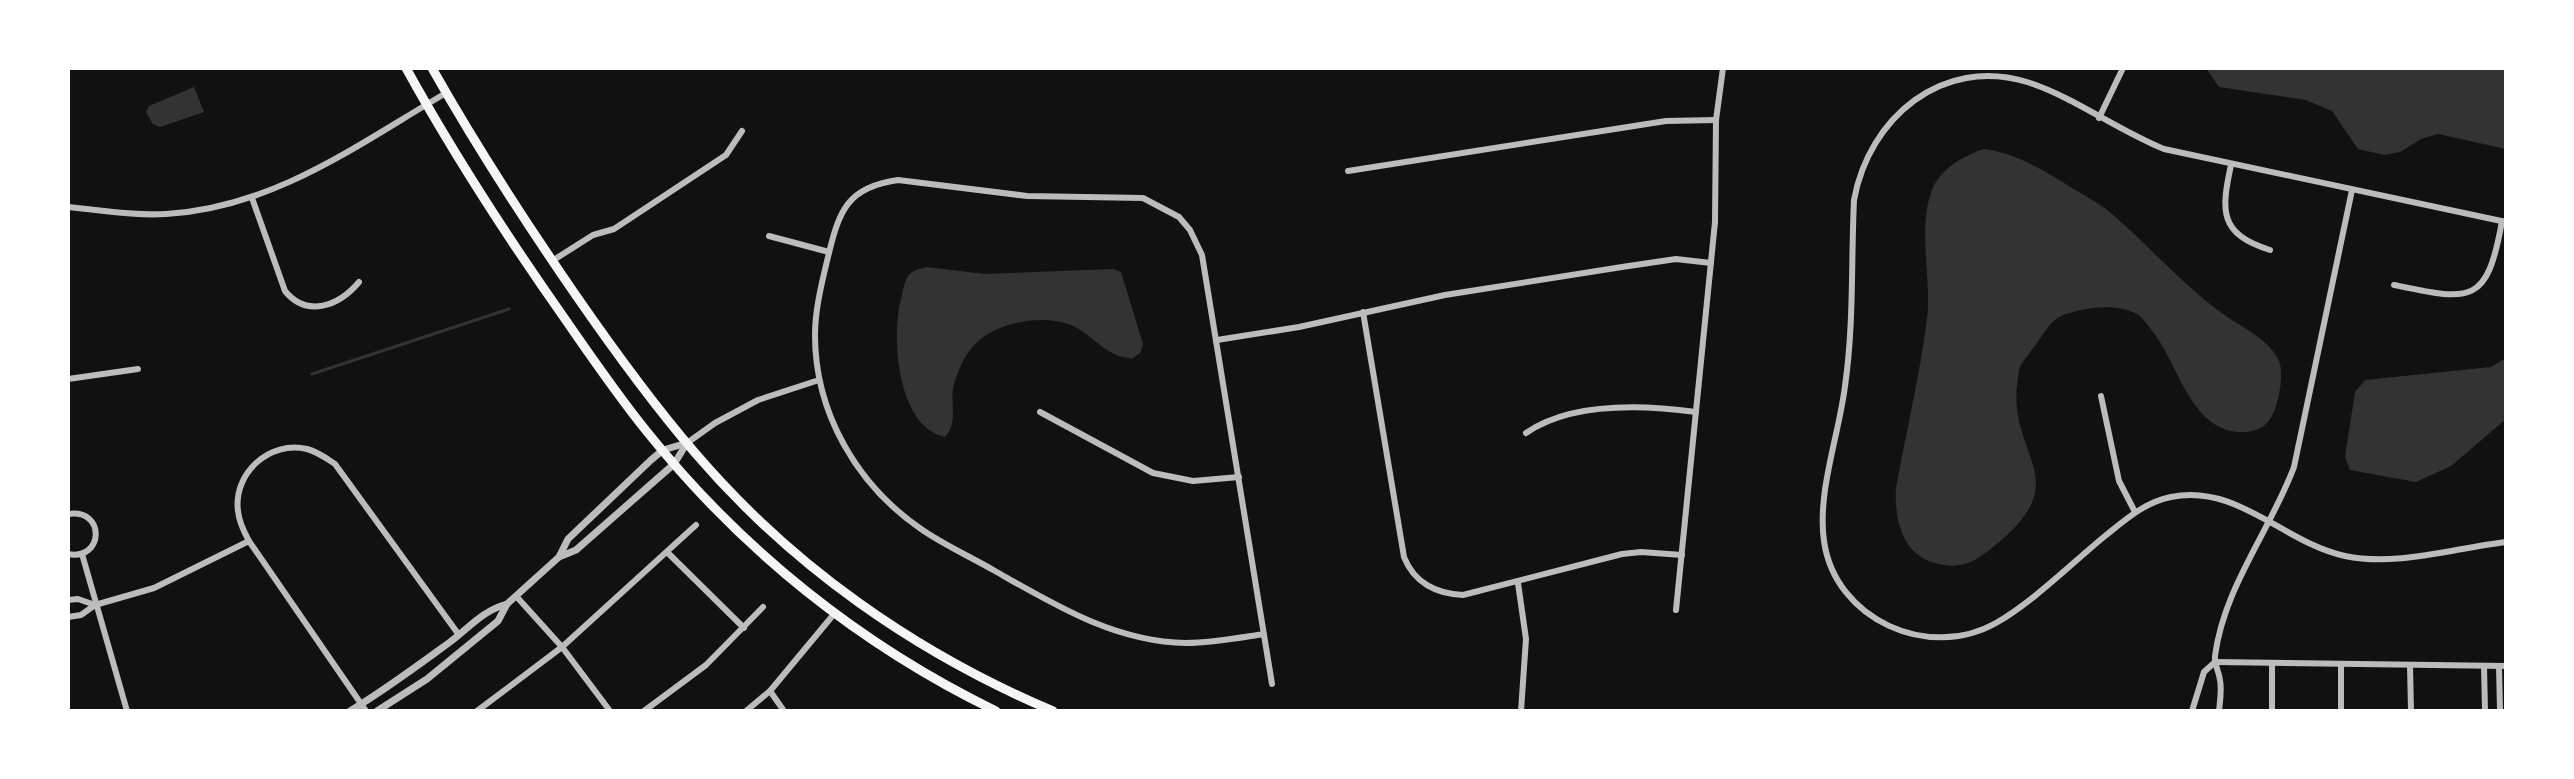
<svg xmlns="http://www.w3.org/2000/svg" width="2574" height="779" font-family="Rubik,sans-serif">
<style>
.water{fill:#333}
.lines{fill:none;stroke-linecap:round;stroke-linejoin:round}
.stream{stroke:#333;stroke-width:3}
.minor{stroke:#bcbcbc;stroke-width:6}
.tertiary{stroke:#bcbcbc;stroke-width:7}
.primary{stroke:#f5f5f5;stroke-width:9}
</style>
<rect width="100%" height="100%" fill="#111"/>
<!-- water -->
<g class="water">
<path d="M2206,68h300v81l-68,-15 -17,5 -21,13 -16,3 -26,-6 -26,-38 -26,-11 -87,-13z"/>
<path d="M194,87l10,25 -44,15 -7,-3 -7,-12 3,-6z"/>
<path d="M1984,149c29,4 52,17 77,32 16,11 36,20 51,33 36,31 68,68 107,97 19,15 50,27 60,50 5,13 0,40 -6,53 -6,12 -15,17 -28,18 -53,3 -66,-67 -92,-100 -5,-6 -10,-15 -16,-18 -20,-11 -50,-7 -71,0 -15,5 -20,16 -29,29 -5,7 -13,16 -17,24 -2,5 -2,13 -3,18 -8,73 61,95 -24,162 -15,13 -29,21 -49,18 -40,-5 -50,-42 -48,-77 10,-56 24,-113 31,-169 5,-41 -10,-90 5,-129 9,-22 31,-34 52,-41z"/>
<path d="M926,267l59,7 128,-5 8,3 22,72 -2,8 -9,7c-5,-2 -13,-2 -18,-5 -14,-7 -26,-21 -41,-28 -30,-13 -77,-4 -99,19 -10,11 -16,26 -20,39 -5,18 5,39 -9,53 -48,-10 -54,-100 -44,-138 2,-8 3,-18 8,-24 4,-5 11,-6 17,-8z"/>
<path d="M2506,358v61l-55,47 -35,16 -66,-12 -5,-13 10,-65 10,-12 126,-13z"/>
</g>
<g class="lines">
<!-- stream -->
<path class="stream" d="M312,374l197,-65"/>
<!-- minor -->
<g class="minor">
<path d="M2099,118l24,-50"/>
<path d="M2231,165c-10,46 -12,69 39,85"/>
<path d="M1348,171l318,-50 50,-1"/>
<path d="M252,198l33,93c22,27 54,15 74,-9"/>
<path d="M68,207c33,3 66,9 98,7 107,-6 191,-69 280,-121"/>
<path d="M2506,222l-342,-73c-47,-19 -90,-52 -137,-67 -85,-26 -158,36 -173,118 -3,62 0,124 -9,186 -6,49 -28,106 -21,155 11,79 105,120 172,82 37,-21 76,-60 109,-87 20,-16 40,-34 66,-39 66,-14 113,46 174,59 52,11 109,-8 161,-14"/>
<path d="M769,236l60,16"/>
<path d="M552,261l41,-26 21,-6 112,-74 16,-24"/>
<path d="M2394,285c77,16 93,21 108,-64"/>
<path d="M1363,312l41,245c10,26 33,37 59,38l159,-41 19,-2 41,3"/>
<path d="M1217,340l82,-13 146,-32 177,-28 54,-8 35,4"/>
<path d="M68,379l70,-10"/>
<path d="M2101,396l18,85 16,31"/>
<path d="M1040,412l113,61 40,8 46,-4"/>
<path d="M1526,433c45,-31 118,-28 170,-21"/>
<path d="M687,443l28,-20 43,-23 61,-20"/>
<path d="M68,514c38,-6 36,47 0,40"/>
<path d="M667,552l77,76"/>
<path d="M82,554l45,157"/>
<path d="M1518,583l8,56 -5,72"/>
<path d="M516,596l46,51 48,64"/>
<path d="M68,600l10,-1 17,6"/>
<path d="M1676,610l39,-388 1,-102 7,-52"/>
<path d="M68,617l13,-2 14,-10 59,-17 95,-47"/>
<path d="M1264,634c-26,4 -52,9 -78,9 -71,-1 -131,-38 -191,-72 -24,-14 -51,-26 -74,-42 -64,-44 -106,-116 -106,-194 0,-26 7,-53 13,-78 11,-46 19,-70 70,-77l129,16 116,2 36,19 11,13 12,25 70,429"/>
<path d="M2215,662l291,4"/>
<path d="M2410,665l1,46"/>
<path d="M2484,666l1,45"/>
<path d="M2499,666l1,45"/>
<path d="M770,691l14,20"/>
<path d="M366,711l-117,-170c-5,-9 -10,-19 -11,-30 -5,-38 32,-71 69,-62 11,3 19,9 28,15l124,171"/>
<path d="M477,711l85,-64 134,-122"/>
<path d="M644,711l62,-46 57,-58"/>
<path d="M746,711l24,-20 64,-77"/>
<path d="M2192,711l12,-39 11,-10"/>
<path d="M2219,711c1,-10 3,-21 1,-31 -1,-9 -6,-15 -5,-24 9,-69 55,-125 79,-189l58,-277"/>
<path d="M2272,711v-48"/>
<path d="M2341,711v-47"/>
</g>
<!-- tertiary -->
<g class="tertiary">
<path d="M559,557l9,-18 83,-79 12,-10 24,-7"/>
<path d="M350,711c35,-21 67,-45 100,-69 20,-15 32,-31 57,-38"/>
<path d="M377,711l50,-32 71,-58 9,-17 52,-47 17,-7 98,-86 13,-21"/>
</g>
<!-- primary -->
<g class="primary">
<path d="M406,68c48,87 102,170 159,251 27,39 53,77 83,114 94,117 212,212 348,278"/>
<path d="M432,68c44,78 92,152 143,226 38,55 77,109 121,160 97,113 220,199 357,257"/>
</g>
</g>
<!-- border -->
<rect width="2574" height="779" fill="none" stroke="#ffffff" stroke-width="140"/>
</svg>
